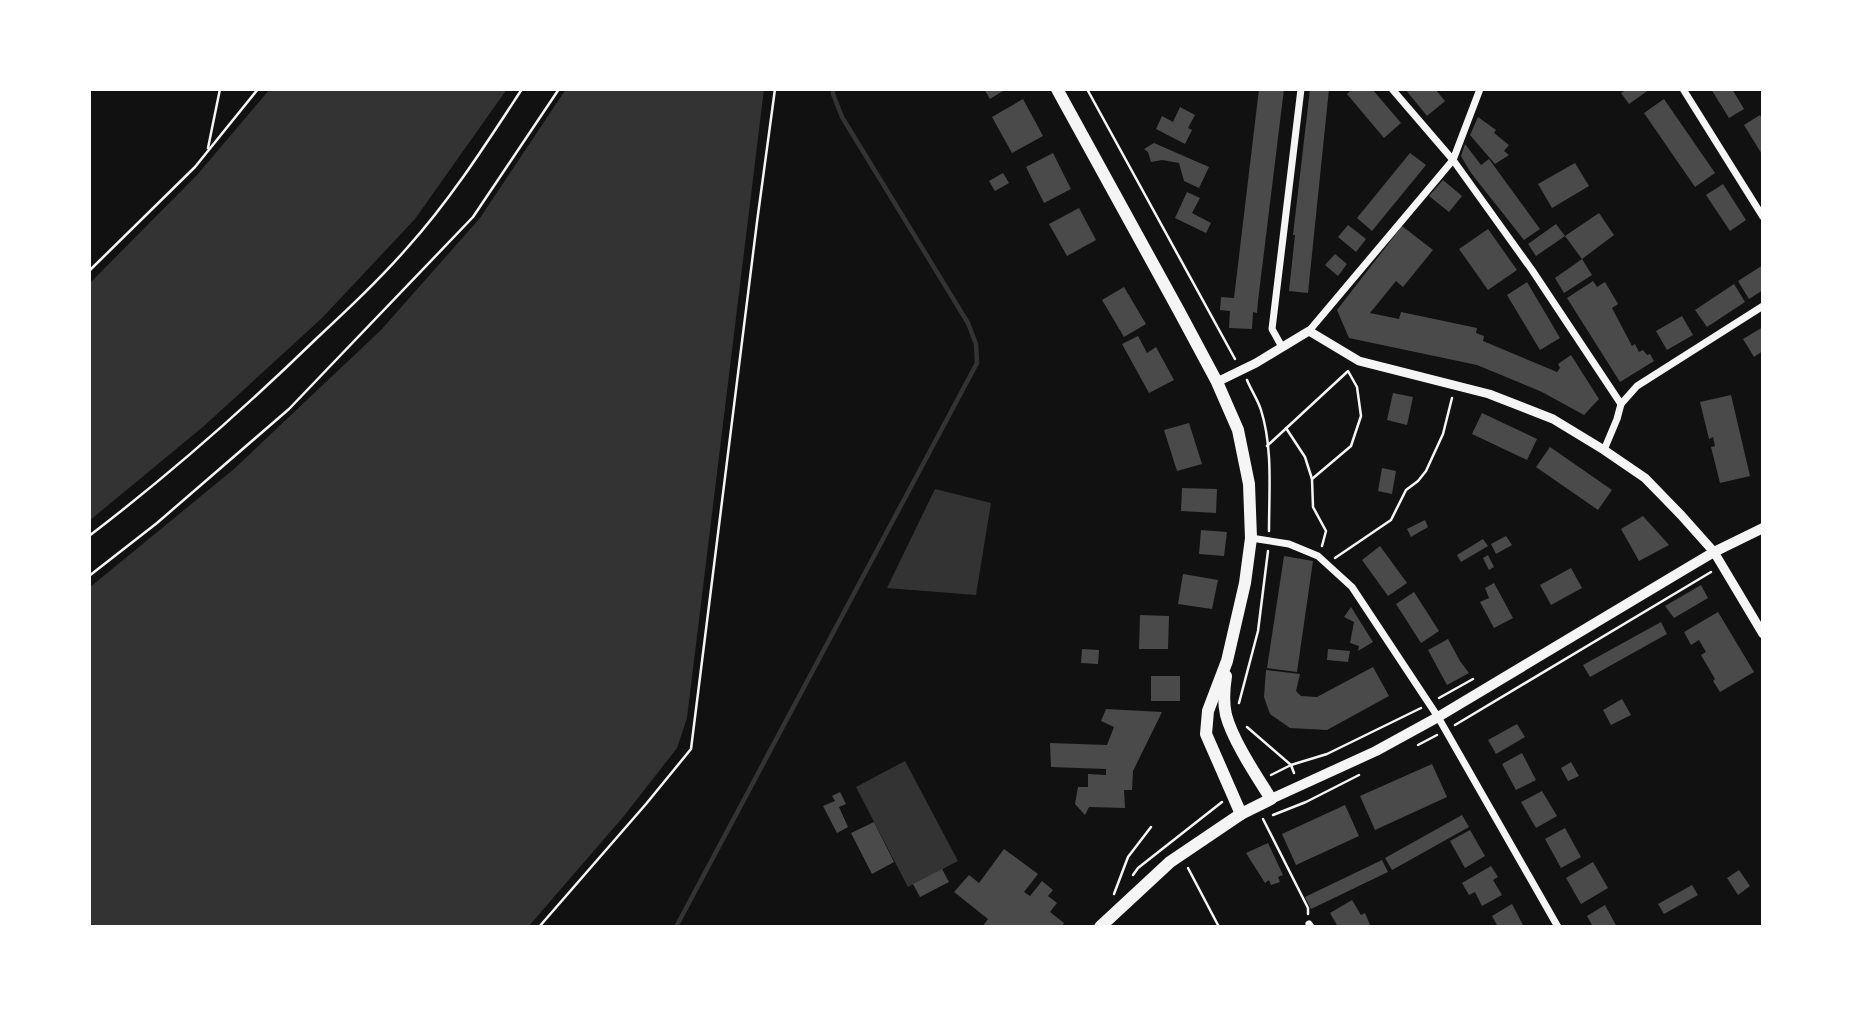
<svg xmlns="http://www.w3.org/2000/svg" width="1852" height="1016" font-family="Literata,serif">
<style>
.water{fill:#333}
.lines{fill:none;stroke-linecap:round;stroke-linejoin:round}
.stream{stroke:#333;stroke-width:4.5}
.building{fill:#4a4a4a}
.path{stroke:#f5f5f5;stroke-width:2.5}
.minor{stroke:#f5f5f5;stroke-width:7}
.tertiary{stroke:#f5f5f5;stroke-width:9}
.secondary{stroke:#f5f5f5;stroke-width:10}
.primary{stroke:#f5f5f5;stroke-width:12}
</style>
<rect width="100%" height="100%" fill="#111"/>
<!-- water -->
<g class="water">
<path d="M270,89h237l-92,130 -93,99 -118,108 -115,95v-237l108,-109z"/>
<path d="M566,89h198l-77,629 -10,30 -53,68 -96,111h-439v-339l145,-119 147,-139 99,-112z"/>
<path d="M935,489l56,14 -15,92 -89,-7z"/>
<path d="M905,761l53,100 -50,26 -52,-100z"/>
</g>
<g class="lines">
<!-- stream -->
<path class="stream" d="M676,927l301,-564 -1,-19 -8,-21 -126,-206 -9,-23v-5"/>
</g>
<!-- building -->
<g class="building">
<path d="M984,89h22l-16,10z"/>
<path d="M1259,89h25l-26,212 -1,12 -4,-1 -1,17 -23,-1 1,-17 -10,-1 1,-13 13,1z"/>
<path d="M1310,89h19l-21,204 -19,-2 6,-56h-2z"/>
<path d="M1352,89h20l29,34 -17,15 -37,-44z"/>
<path d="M1405,89h30l10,12 -18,15z"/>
<path d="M1627,89h23l-21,15 -8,-11z"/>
<path d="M1711,89h21l12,20 -15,9z"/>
<path d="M1023,99l20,37 -31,17 -20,-36z"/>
<path d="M1664,99l51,74 -20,14 -51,-74z"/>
<path d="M1180,107l15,8 -7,13 4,2 -7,14 -29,-15 6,-13 11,6z"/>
<path d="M1760,115l3,5v36l-19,-31z"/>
<path d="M1478,117l18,13 -2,3 15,12 -5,6 5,4 -14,9 -25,-29z"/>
<path d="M1154,143l55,24 -10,21 -15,-7 -5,-18 -17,-3 -11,2 -3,-10 -4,-3z"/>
<path d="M1465,144l16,21 8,-6 51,70 -16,11 -53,-67 -10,-17z"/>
<path d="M1053,153l18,36 -27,14 -18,-36z"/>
<path d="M1410,153l16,12 -54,66 -15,-13z"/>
<path d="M1575,163l14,23 -37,22 -14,-24z"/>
<path d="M1003,173l6,10 -14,8 -6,-10z"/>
<path d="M1443,180l19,16 -13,16 -20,-16z"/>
<path d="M1723,184l23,36 -16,11 -24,-36z"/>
<path d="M1187,192l13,6 -8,15 19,10 -5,10 -31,-15z"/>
<path d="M1079,208l17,32 -29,16 -18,-32z"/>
<path d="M1599,213l15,22 -32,24 10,16 -28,18 -9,-15 27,-19 -17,-23z"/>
<path d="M1556,224l9,12 -29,20 -8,-12z"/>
<path d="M1348,225l18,14 -10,13 -18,-15z"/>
<path d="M1402,226l31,24 -30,37 -7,-6 -26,32 29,6 2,-7 76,16 -1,5 8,3 -1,5 74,31 3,-4 -2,-4 13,-9 28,44 -15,16 -42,-23 -65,-27 -128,-27 -12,-28z"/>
<path d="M1488,229l29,41 -29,20 -29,-41z"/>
<path d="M1335,254l12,10 -9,12 -13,-11z"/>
<path d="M1763,265v25l-14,9 -11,-18z"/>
<path d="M1593,281l4,6 8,-5 13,22 -6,4 20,38 3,-2 4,8 4,-2 4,5 3,-1 4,7 -34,21 -53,-84z"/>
<path d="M1527,282l33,56 -20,12 -33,-55z"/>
<path d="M1734,284l11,18 -38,25 -12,-17z"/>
<path d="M1124,287l22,37 -22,13 -22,-37z"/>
<path d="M1682,316l11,19 -26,15 -11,-19z"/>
<path d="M1763,327v24l-9,6 -11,-18z"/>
<path d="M1138,336l9,17 9,-6 18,33 -25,13 -27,-49z"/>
<path d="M1393,393l20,4 -6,28 -20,-5z"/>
<path d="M1731,395l19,81 -30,7 -9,-36 4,-1 -2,-9 -4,2 -9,-37z"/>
<path d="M1482,413l55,26 -10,21 -55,-26z"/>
<path d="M1189,423l13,41 -25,7 -13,-41z"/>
<path d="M1550,447l62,43 -14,20 -62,-43z"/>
<path d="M1382,468l14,3 -4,23 -14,-3z"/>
<path d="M1182,488l35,1 -1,24 -35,-2z"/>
<path d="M1643,516l26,29 -30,16 -18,-32z"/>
<path d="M1425,520l3,7 -17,10 -4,-8z"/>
<path d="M1201,530l26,2 -3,24 -25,-2z"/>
<path d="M1506,536l6,9 -16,9 -5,-10z"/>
<path d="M1483,539l5,7 -27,16 -4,-7z"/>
<path d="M1380,546l27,37 -19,13 -26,-36z"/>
<path d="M1488,555l6,12 -5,3 -6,-12z"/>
<path d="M1284,556l29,5 -16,111 -30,-4z"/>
<path d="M1571,568l11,20 -31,17 -11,-20z"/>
<path d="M1183,574l35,6 -6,29 -34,-5z"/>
<path d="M1494,583l19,35 -19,10 -14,-26 9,-4 -4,-10z"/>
<path d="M1701,585l7,13 -34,20 -9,-12z"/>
<path d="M1414,592l25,39 -18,12 -25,-39z"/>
<path d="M1351,607l22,35 -15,9 1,-5 -9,-3 4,-21 -10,-5z"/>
<path d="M1718,612l36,60 -34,20 -7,-11 2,-2 -14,-24 5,-3 -7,-12 -8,5 -7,-13z"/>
<path d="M1140,615l29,1 -1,33h-29z"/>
<path d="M1661,622l6,12 -77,43 -7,-12z"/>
<path d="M1448,639l12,22 9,12 -22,12 -19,-35z"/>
<path d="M1082,649l17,1 -1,14 -17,-1z"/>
<path d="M1328,649l22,2 -2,11 -21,-2z"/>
<path d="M1373,667l16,29 -62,34 -37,-2 -20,-14 -6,-17 2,-27 34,4 -4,17 5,5 16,1z"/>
<rect x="1151" y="676" width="29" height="25"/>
<path d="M1622,699l9,16 -20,10 -8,-15z"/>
<path d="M1106,709l56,3 -29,59 -1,19h-8l1,18 -36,-1 -4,8 -10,-11 3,-17h10v-13l18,1v-6l-55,-2 -1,-24 57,2 7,-18 -13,-6z"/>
<path d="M1517,724l8,13 -29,17 -8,-14z"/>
<path d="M1522,753l14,27 -20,10 -14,-26z"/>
<path d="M1571,762l8,14 -11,5 -7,-13z"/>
<path d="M1432,764l15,33 -72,33 -15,-34z"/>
<path d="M1542,791l15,25 -21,12 -15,-26z"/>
<path d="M840,792l6,12 -7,3 9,20 -11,6 -14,-27 12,-5 -3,-5z"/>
<path d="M1345,805l14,31 -63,29 -14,-31z"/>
<path d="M1462,815l7,12 -77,43 -7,-12z"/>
<path d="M874,822l20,40 -22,12 -21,-41z"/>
<path d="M1565,828l16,29 -20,11 -16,-29z"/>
<path d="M1470,830l15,26 -20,12 -15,-27z"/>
<path d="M1268,843l15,32 -5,2 2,5 -9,3 -2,-5 -4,3 -19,-30z"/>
<path d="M1004,849l34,25 -14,18 6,4 12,-15 11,9 -5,6 9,7 -7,9 14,11 -2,4h-80l6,-8 -34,-27 15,-17 10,8z"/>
<path d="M1382,860l6,12 -77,37 -6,-12z"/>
<path d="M1593,862l15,26 -27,16 -15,-26z"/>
<path d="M1491,866l7,11 -5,3 9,15 -20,11 -7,-14 -6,3 -7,-12z"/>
<path d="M942,869l7,13 -29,15 -7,-13z"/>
<path d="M1739,870l11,16 -12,9 -11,-17z"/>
<path d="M1692,885l6,10 -34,19 -6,-10z"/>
<path d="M1352,900l9,15 4,-2 6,14h-33l-8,-14z"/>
<path d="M1512,904l12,23h-26l-6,-11z"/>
<path d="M1605,905l7,13 5,9h-24l-6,-11z"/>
</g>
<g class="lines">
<!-- path -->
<g class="path">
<path d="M1087,89l148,270"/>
<path d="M208,148l12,-59"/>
<path d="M89,271l106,-104 63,-78"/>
<path d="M1247,380c4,10 11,20 14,30 12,38 8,81 8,121"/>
<path d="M1286,428l19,29 7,22 1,28 13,24 -4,15"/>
<path d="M1267,446l80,-74"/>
<path d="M1312,479l39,-33 10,-30 -4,-29 -9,-16"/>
<path d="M89,536c80,-61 156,-128 228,-198 31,-29 62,-58 90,-90 44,-49 79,-104 115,-159"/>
<path d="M1335,558l56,-38 15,-30 12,-9 8,-10 17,-37 9,-36"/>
<path d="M89,576l68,-53 132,-114 184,-192 86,-128"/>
<path d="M1439,698l34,-19"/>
<path d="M1239,703l19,-72 10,-80"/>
<path d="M1455,725l256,-153"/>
<path d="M1247,727l44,38 3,8"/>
<path d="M1418,745l19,-10"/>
<path d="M1271,775l20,-10 36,-11 94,-46"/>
<path d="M1273,815l33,-13 53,-27"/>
<path d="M1263,819l45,89v6"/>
<path d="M1188,868l31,59"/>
<path d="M1133,875l5,-7 84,-66"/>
<path d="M1114,894l14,-37 23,-30"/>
<path d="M539,927l107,-123 45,-55 66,-527 18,-133"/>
</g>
<!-- minor -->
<g class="minor">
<path d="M1392,89l61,71 79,110 89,134"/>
<path d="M1683,89l80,128"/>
<path d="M1309,331l144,-171 27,-71"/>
<path d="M1282,347l-10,-18 29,-240"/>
<path d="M1604,450l13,-31 4,-15 16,-18 126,-80"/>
<path d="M1251,538l38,6 29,12 34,31 86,130 120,210"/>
<path d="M1309,924l2,3"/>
</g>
<!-- tertiary -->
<path class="tertiary" d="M1217,382l39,-19 53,-32 50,30 130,33 64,25 51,31 41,28 36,37 33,37 49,82"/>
<!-- secondary -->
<path class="secondary" d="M1271,799l105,-48 62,-34 244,-146 32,-19 49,-24"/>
<!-- primary -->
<g class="primary">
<path d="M1057,89l122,222 38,71 21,48 11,54 2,54 -6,45 -18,78 -19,50 -2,23 35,80"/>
<path d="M1100,927l70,-65 71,-48 30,-15c-15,-24 -38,-58 -45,-84 -3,-13 -2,-26 0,-39"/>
</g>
</g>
<!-- border -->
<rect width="1852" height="1016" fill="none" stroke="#ffffff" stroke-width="182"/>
</svg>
